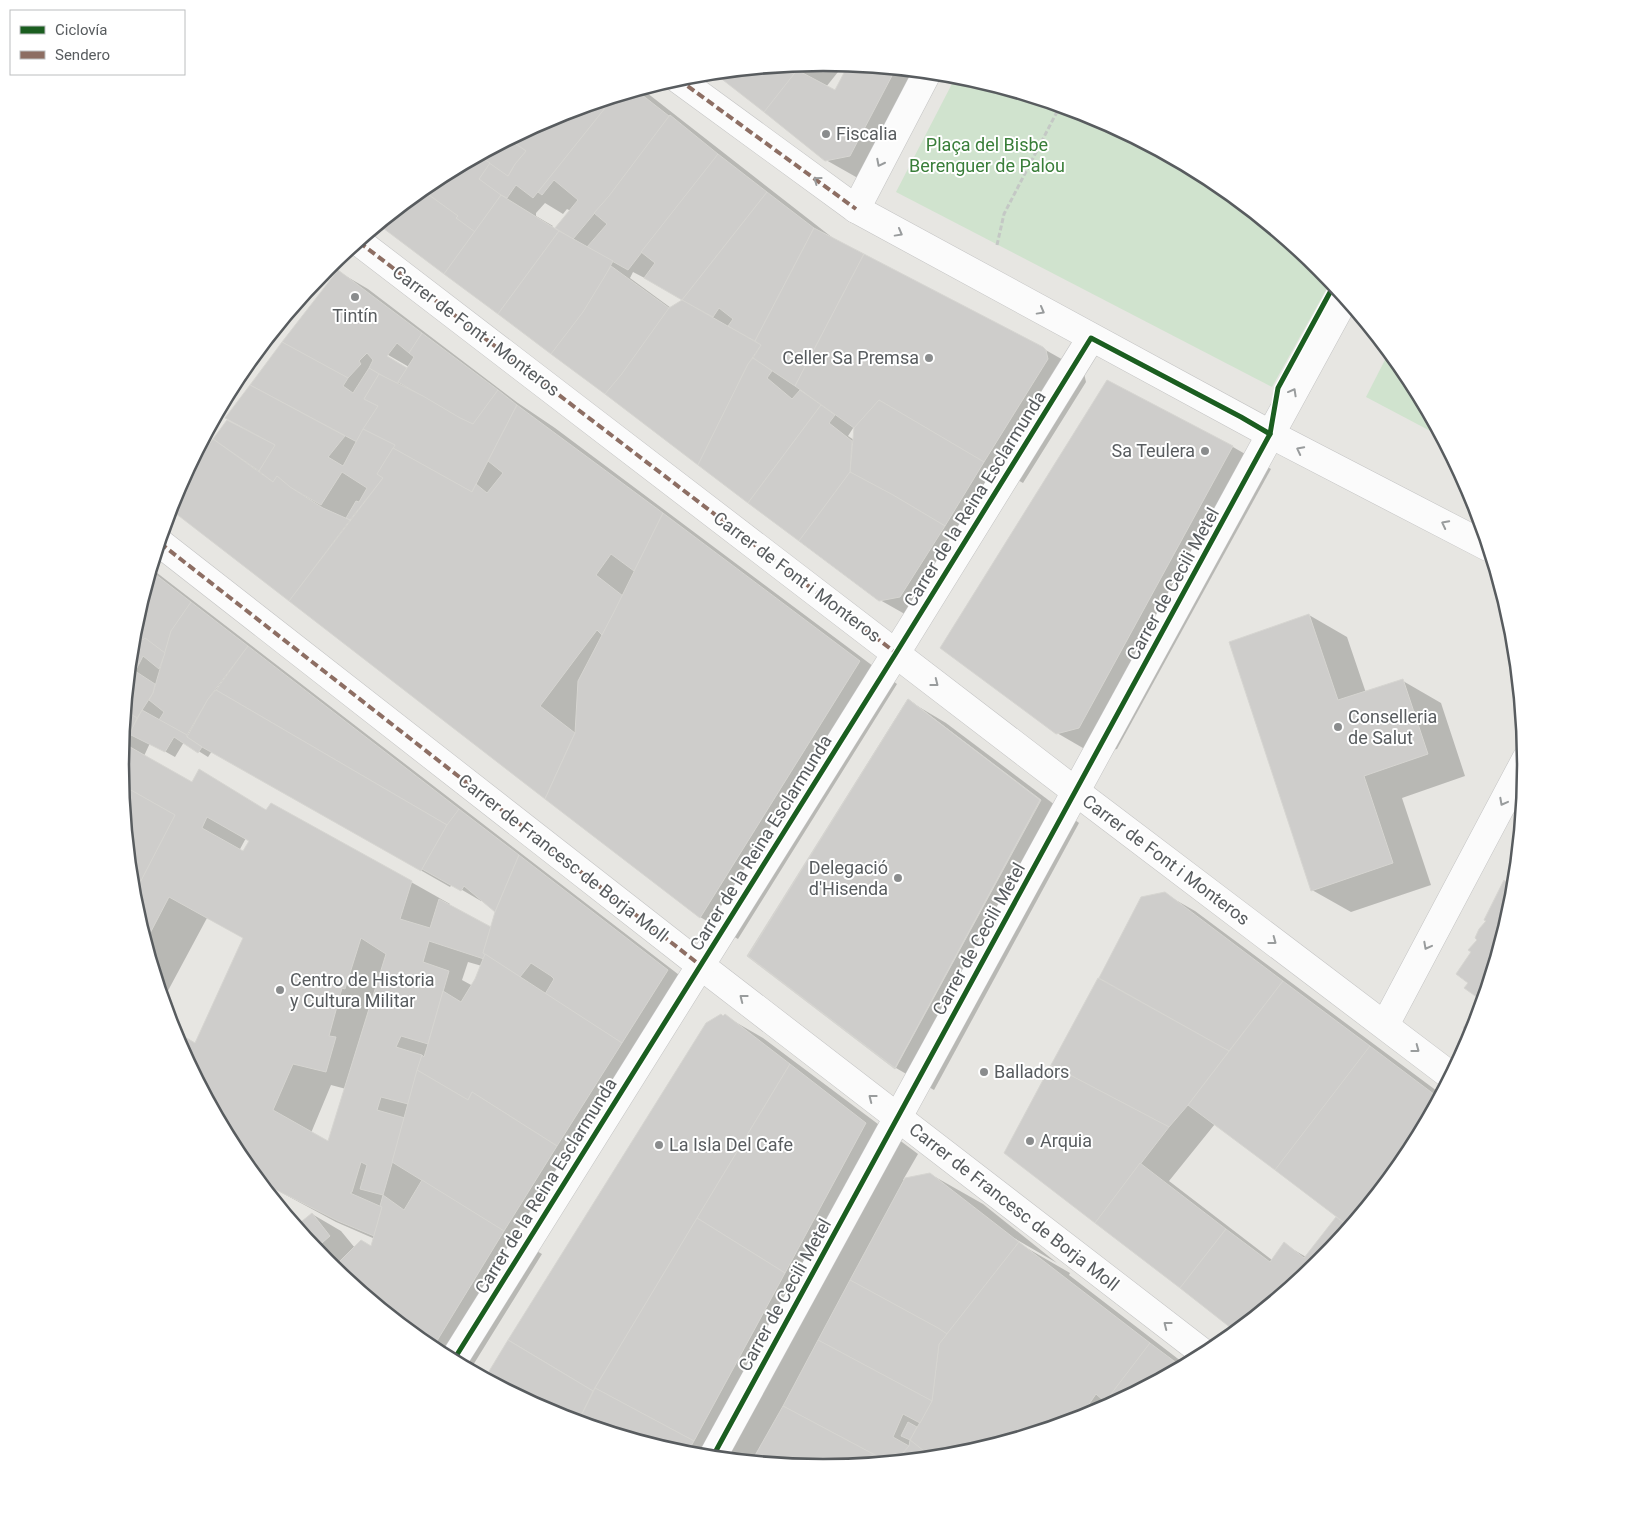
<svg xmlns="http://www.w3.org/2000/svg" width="1647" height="1531" font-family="Roboto,sans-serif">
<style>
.green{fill:#d0e3ce}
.shadow{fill:#0003;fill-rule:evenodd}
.building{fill:#cecdcb;stroke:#d6d5d1;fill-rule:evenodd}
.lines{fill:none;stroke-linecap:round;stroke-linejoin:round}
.street-casing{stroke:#c3c3c3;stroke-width:29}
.path{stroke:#c4c8c5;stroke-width:3;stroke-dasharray:5 2.5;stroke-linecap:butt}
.street{stroke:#fbfbfb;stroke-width:28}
.quiet{stroke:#8d6e63;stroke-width:4;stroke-dasharray:8 4;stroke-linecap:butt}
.cycleway-casing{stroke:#fff;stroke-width:8}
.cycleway{stroke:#1b5e20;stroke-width:5}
.oneway{stroke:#999c9d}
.poi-dot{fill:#8a8c8d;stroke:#fff;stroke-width:2}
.labels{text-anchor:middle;stroke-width:4;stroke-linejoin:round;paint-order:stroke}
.poi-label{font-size:18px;fill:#585c5f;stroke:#fff;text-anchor:start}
.park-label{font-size:18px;fill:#397e39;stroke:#fff}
.street-label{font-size:18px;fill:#585c5f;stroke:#fff}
.rim{fill:none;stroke:#585c5f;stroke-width:2.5}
</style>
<rect width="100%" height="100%" fill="#e7e6e2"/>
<!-- green -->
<g class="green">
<path d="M956,76l137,40 121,65 107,88 10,12 -59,106 -376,-195z"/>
<path d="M1389,352l19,23 30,55 -2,4 -70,-37z"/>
</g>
<!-- shadow -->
<g class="shadow">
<path d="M824,63l108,10 -53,100 -23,4 -30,-17 -110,-87zM842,67l5,3 -11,22 -10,-5z"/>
<path d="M642,89l196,153 204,106 39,22 3,3 2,9 -63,101 -9,-5 -104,139 -30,-17 -500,-376 53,-43 122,-65zM545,203l18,11 4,-5 4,2 -15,18 -4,-2 1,-1 -17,-10v-3zM633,272l25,13 26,15 -13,8 -41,-30zM801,389l6,4 -1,2 -7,-4zM855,425l-1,15 -6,-4z"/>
<path d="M339,272l29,17 150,114 37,25 342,256 -159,255 -38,-22 -411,-317 -115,-104 9,-16 33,-42 26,-8 14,-43zM383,352l26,15v3l-28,-16z"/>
<path d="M236,380l5,3 -23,32z"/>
<path d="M1108,382l125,65 38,22 -154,280 -22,6 -38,-22z"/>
<path d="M152,569l544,419 -163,261 9,5 -72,116 -37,-20 -107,-88 -33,-40 6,3 13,-11 29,17 14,17h17l3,-9 -39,-17 -76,-41 -21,-25 -65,-122 -1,-2 23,13 48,-107 -37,-20 -44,82 -29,-98 -13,-137 13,-137zM184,742l24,15 4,-6 238,136 2,-3 29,17 2,-1 13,11 -5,18 -42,-23 1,-2 -39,-22 -143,-71 -76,-28 -48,-27 6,-13 25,14zM246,838l4,2 -7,13 -4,-2zM468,962l14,4 -9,20 -11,-6zM331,1085l15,4 -17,54 -18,-10z"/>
<path d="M1309,615l38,22 19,56 37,-12 38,22 24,73 -63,22 29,87 -80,27 -39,-22z"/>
<path d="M909,701l37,22 133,100 -145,267 -38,-22 -147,-113z"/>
<path d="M1505,882l9,5 -1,16 -40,130 -8,-5 11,-15 6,-13 -12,-17 3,-31z"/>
<path d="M1165,894l30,17 246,183 -33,62 -88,107 -83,68 -231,-179 136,-254zM1215,1124l123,93 -32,40 -22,-13 -12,16 -103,-79z"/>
<path d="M725,1016l38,22 155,116 -15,26 27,-6 53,30 74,59 -43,-25 -1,2 57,33 -1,2 117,90 -94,50 -132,40 -136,13 -138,-13 -132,-40z"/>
</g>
<!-- building -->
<g class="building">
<path d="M836,64l59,6 -45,86 -25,5 -61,-49 33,-42 38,20 10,-19 -9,-6z"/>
<path d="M801,65l-37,47 -50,-39z"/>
<path d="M637,91l32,25 -60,80 -36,43 -18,-11 23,-28 -24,-20 -12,15 -4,-3 75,-94z"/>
<path d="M613,98l-80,100 -17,-13 -9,13 -12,-6 -16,-13 11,-16 18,13 7,-12 11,-13 -16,-11 45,-24z"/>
<path d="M670,115l48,39 -90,116 -41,-23 20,-23 -13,-11 15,-17z"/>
<path d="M510,140l16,11 -11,13 -7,12 -29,-20z"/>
<path d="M718,154l49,38 -85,108 -38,-22 11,-15 -14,-11z"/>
<path d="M479,156l11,7 -11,16 22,16 -26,37 -19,-14 2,-2 -36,-26 11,-9z"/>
<path d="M422,190l36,26 -2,2 19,14 -31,42 -65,-49z"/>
<path d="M767,192l47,36 -59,113 -27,-15 5,-7 -14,-11 -6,9 -31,-17z"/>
<path d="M501,195l58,36 -61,83 -54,-40z"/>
<path d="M814,228l50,26 -69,132 -42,-28 8,-13 -6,-4z"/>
<path d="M559,231l54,30 -11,21 -19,30 -32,42 -53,-40z"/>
<path d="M864,254l179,93 3,3 2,9 -64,103 -105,-62 -25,28 -59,-42z"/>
<path d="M611,266l58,42 -48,67 -16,19 -54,-40 32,-42z"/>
<path d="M338,270l84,63 -13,20 -12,-10 -10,13 20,12 -10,16 -28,-16 4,-8 -6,-7 -8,8 2,3 -13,14 -66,-36z"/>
<path d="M682,300l79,45 -13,19 -50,101 -93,-71 16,-19 48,-67z"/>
<path d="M422,333l76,57 -25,34 -13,-6 -62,-36 16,-25 -5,-4z"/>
<path d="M282,342l66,36 -5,8 10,7 16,-25 10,6 -15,25 14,7 -21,36 -107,-57z"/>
<path d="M753,358l19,13 -5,7 25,21 8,-9 21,15 -73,98 -50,-38 50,-101z"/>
<path d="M379,374l44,22 37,22 13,6 25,-34 19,15 -45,87 -79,-44 2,-3 -32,-16 15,-23 -14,-7z"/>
<path d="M1107,380l126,66 -154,282 -23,6 -116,-86z"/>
<path d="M250,385l95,51 -17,21 15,9 20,-37 32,16 -18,29 6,4 -33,42 -4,-2 10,-17 3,1 8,-14 -25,-16 -21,33 -31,-18 -13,-11 -4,6 -14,-11 16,-26 -50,-27z"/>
<path d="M879,400l105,62 -39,64 -52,-31 -43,-23 4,-44z"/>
<path d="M517,405l146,108 -29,58 -23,-17 -15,21 27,21 -21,39 -5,-5 -57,76 35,27 -30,66 -256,-198 94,-123 -6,-4 16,-26 79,44 4,-8 11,9 16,-20 -15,-12z"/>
<path d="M821,405l14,10 -6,8 23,18 -2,31 -51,69 -51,-38z"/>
<path d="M227,420l48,25 -16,26 -46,-32z"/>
<path d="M213,439l60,43 4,-6 13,11 33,21 27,12 -61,81 -119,-92 4,-13 13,-23z"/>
<path d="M850,472l43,23 52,31 -45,71 -21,4 -80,-60z"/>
<path d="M663,513l197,148 -160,257 -155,-119 30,-66 3,-52 36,-69z"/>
<path d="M151,571l40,31 -20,29 -6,22 -20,-15 -2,2 -9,-7z"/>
<path d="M191,602l57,44 -40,53 -21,36 -28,-15 5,-8 -15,-12 4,-7 18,-62z"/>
<path d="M1309,614l29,86 65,-21 25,75 -64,22 29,87 -82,28 -82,-249z"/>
<path d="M134,633l9,7 2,-2 20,15 -6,16 -16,-13 -4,8 -8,-5z"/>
<path d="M248,646l211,163 -12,16 -231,-135z"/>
<path d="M131,659l8,5 -4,7 20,13 -2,9 -16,25 -11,-7z"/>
<path d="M216,690l231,135 -26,46 -219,-124 -15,-10 21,-38z"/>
<path d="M908,699l133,101 -146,269 -148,-113z"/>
<path d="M908,699l132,101 -145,268 -147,-112z"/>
<path d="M142,710l45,25v2l15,10 -4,6 -24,-16 -9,15 -36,-18z"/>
<path d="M126,711l11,7 -12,26 -2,-1z"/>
<path d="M123,743l69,39 7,-13 67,41 5,-7 141,78 -12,38 30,9 9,-29 52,28 -8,26 2,1 -1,5 -55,-18 -6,21 26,9 -21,73 -27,-8 -5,11 26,8 -14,49 -27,-7 -4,13 28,8 -22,77 -23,-6 7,-24 -6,-3 -9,30 -2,1 32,14 -8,29 -36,-15 -79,-40 -20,-25 -65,-122 -1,-4 22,13 48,-105 -74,-41 -23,44 -13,-45 42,-81 -53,-30 -1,-20zM207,817l42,24 -6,10 -41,-23zM361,938l25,16 -58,187 -55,-31 20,-46 33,8 10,-35 -7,-1 13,-48 3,1z"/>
<path d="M122,785l53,30 -42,81z"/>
<path d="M459,809l60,46 -24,57 -31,-26 -3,5 -39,-22 25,-44z"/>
<path d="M519,855l149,115 -46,73 -77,-49 9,-15 -3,-3 -20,-13 -11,14 -37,-24 12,-41z"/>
<path d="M1504,880l10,8 -1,15 -37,123 -2,-1 -6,6 -5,-3 12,-15 -1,-2 7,-11 -17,-12 4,-5 -12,-9 15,-22 -3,-2 9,-10 -2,-2 4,-9 7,-8 -2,-1z"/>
<path d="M1165,892l118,89 -54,70 -130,-73 42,-81z"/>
<path d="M485,954l137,89 -65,103 -85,-54 -4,8 -51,-30 5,-15 2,2 4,-13 15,-53 18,11 14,-23z"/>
<path d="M1098,978l131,73 -41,54 -19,22 -118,-62z"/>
<path d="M1283,981l87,65 -95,124 -87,-65z"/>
<path d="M721,1014l2,2 2,-2 65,50 -197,327 -85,-51 198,-317z"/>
<path d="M1370,1046l69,52 -31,58 -58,71 -75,-57z"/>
<path d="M790,1064l76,59 -81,150 -88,-55z"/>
<path d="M1051,1065l118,62 -74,96 -91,-70z"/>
<path d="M417,1070l51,30 4,-8 85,54 -53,85 -112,-69z"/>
<path d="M1140,1163l86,66 -46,59 -85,-65z"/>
<path d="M930,1173l89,69 -72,92 -9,-6 -88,-48 55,-102z"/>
<path d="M422,1180l82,51 -72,118 -99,-81 28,-28 10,6 11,-39 -2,-1 3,-11 21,15z"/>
<path d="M312,1213l18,23 -15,13 -19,-23z"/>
<path d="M1336,1217l14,10 -30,36 -84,69 -56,-44 46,-59 44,33 14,-20 20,16z"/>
<path d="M697,1218l88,55 -91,168 -99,-53z"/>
<path d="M1019,1242l131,101 -45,59 -9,-8 -9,13 8,7 -3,1 -132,40 -27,3 -23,-18 22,-39 7,-57z"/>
<path d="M850,1280l88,48 9,6 -8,10 -7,57 -114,-61z"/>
<path d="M508,1340l85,51 -15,31 -24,-7 -69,-37z"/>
<path d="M818,1340l114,61 -12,22 -17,-9 -10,23 16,9 -13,15 -10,1 -11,-7 -92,-49z"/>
<path d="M1150,1343l32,24 -87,46 10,-11z"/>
<path d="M595,1388l99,53 -8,14 -108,-33z"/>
<path d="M783,1406l92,49 11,7 -62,6 -63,-6 -8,-3z"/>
<path d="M908,1422l9,5 -7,13 -9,-4z"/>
<path d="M910,1440l23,18 -34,3 -2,-1 12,-14z"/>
</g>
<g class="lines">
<defs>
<g id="street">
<path d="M678,79l178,130 414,225 218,113"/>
<path d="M856,209l71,-136"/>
<path d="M359,242l716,549 376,285"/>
<path d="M160,543l540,422 506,390"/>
<path d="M1385,1025l141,-266"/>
<path d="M453,1361l443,-708 195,-315"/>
<path d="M712,1458l633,-1160"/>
</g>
</defs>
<!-- street casing -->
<use href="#street" class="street-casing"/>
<!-- path -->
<path class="path" d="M997,245l7,-31 56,-108"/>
<!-- street -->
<use href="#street" class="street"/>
<!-- quiet -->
<g class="quiet">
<path d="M678,79l178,130"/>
<path d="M359,242l537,411"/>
<path d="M160,543l540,422"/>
</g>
<defs>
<g id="cycleway">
<path d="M453,1361l443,-708 195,-315 150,79 29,17"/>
<path d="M712,1458l558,-1024 8,-46 56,-103"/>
</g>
</defs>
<!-- cycleway casing -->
<use href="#cycleway" class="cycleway-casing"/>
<!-- cycleway -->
<use href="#cycleway" class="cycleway"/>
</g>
<!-- one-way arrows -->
<defs><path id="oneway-chevron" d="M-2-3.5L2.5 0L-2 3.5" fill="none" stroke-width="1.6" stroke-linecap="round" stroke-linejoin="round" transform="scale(1.25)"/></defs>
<g class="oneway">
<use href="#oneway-chevron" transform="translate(880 163) rotate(117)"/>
<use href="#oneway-chevron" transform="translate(817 180) rotate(-144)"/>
<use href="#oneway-chevron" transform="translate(899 233) rotate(29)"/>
<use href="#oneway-chevron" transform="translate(1041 311) rotate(29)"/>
<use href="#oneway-chevron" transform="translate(1293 392) rotate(-61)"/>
<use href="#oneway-chevron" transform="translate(1300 450) rotate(-153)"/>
<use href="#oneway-chevron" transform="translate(1445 524) rotate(-153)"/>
<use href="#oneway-chevron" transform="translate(935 683) rotate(38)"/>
<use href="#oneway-chevron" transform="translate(1503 802) rotate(118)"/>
<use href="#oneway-chevron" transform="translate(1273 941) rotate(37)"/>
<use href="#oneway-chevron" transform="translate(1427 946) rotate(118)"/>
<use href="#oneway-chevron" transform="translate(743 998) rotate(-142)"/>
<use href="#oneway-chevron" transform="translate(1416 1049) rotate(37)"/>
<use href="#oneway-chevron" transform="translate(872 1098) rotate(-142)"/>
<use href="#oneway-chevron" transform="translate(1167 1325) rotate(-142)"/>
</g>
<!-- markers -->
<g class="poi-dot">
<circle cx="826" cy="134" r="5"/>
<circle cx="355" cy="297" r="5"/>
<circle cx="929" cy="358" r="5"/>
<circle cx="1205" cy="451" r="5"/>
<circle cx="1338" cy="727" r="5"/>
<circle cx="898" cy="878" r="5"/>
<circle cx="280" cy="990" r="5"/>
<circle cx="984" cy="1072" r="5"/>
<circle cx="1030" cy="1141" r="5"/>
<circle cx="659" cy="1145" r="5"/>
</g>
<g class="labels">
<!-- poi labels -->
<g class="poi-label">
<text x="836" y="140">Fiscalia</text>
<text x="355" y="322" text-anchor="middle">Tintín</text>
<text x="919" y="364" text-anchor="end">Celler Sa Premsa</text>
<text x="1195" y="457" text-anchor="end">Sa Teulera</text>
<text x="1348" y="723">Conselleria<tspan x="1348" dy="21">de Salut</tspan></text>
<text x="888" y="874" text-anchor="end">Delegació<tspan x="888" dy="21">d'Hisenda</tspan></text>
<text x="290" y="986">Centro de Historia<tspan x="290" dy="21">y Cultura Militar</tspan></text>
<text x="994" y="1078">Balladors</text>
<text x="1040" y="1147">Arquia</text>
<text x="669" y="1151">La Isla Del Cafe</text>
</g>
<!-- park labels -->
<g class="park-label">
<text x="987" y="151">Plaça del Bisbe<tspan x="987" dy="21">Berenguer de Palou</tspan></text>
</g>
<!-- street labels -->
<g class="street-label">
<text transform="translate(476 331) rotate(37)" y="6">Carrer de Font i Monteros</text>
<text transform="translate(975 499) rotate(-58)" y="6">Carrer de la Reina Esclarmunda</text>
<text transform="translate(797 577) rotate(37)" y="6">Carrer de Font i Monteros</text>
<text transform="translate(1173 584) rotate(-61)" y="6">Carrer de Cecili Metel</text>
<text transform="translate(761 843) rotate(-58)" y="6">Carrer de la Reina Esclarmunda</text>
<text transform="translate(563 858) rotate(38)" y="6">Carrer de Francesc de Borja Moll</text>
<text transform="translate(1166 860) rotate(37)" y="6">Carrer de Font i Monteros</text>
<text transform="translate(979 939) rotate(-61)" y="6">Carrer de Cecili Metel</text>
<text transform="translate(546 1186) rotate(-58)" y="6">Carrer de la Reina Esclarmunda</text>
<text transform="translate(1014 1207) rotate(38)" y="6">Carrer de Francesc de Borja Moll</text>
<text transform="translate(785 1295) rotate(-61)" y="6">Carrer de Cecili Metel</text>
</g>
</g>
<!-- crop -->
<path d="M0 0H1647V1531H0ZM129 765a694 694 0 1 1 1388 0a694 694 0 1 1-1388 0Z" fill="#fff" fill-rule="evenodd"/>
<path class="rim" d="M129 765a694 694 0 1 1 1388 0a694 694 0 1 1-1388 0Z"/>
<!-- legend -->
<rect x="10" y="10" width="175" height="65" fill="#ffffff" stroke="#bcbebf"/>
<rect x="20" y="26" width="25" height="8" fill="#1b5e20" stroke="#bcbebf"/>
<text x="55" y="35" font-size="15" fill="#585c5f">Ciclovía</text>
<rect x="20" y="51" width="25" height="8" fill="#8d6e63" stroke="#bcbebf"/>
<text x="55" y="60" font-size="15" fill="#585c5f">Sendero</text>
</svg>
